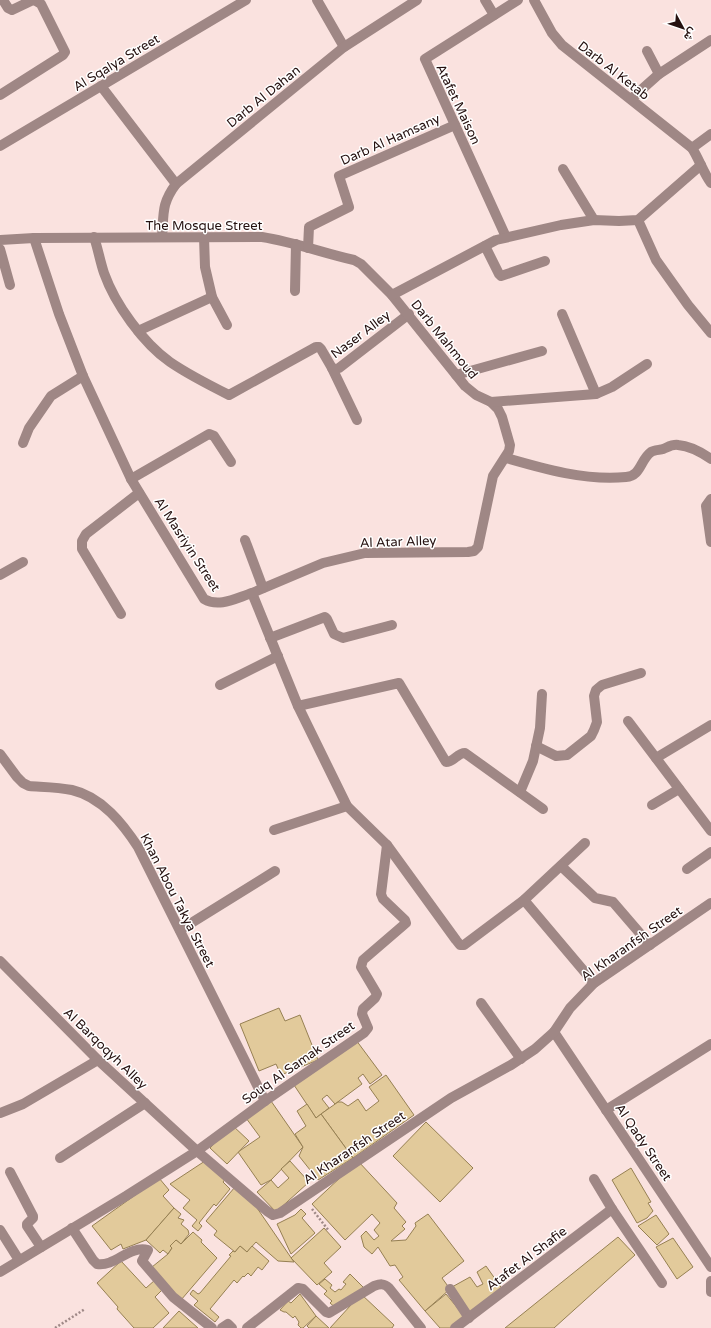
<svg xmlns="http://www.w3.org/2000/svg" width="711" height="1328" font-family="'Varela Round',Vazirmatn,sans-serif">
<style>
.building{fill:#e2ca9b;stroke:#968053}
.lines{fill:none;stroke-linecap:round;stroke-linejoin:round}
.path{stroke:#9f8987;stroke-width:2.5;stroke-dasharray:2 2;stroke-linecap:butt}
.minor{stroke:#9f8785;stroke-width:10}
.labels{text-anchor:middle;stroke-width:3;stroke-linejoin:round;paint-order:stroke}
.street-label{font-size:13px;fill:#251110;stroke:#fff}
</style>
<rect width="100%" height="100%" fill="#fae2df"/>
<!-- building -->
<g class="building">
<path d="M279,1008l6,13 15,-6 18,45 -37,15 -5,-11 -17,7 -19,-47z"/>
<path d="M356,1040l26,35 -12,9 -7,-10 -5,4 4,6 -27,20 -8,-9 -5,4 7,9 -13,10 -22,-33z"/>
<path d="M386,1075l28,40 -61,43 -32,-44 17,-12h4l6,4 10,-7 8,12 13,-10 -10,-14z"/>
<path d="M271,1101l32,46 -32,33 -10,5 -23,-33 22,-15 -14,-19z"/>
<path d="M307,1104l9,14 5,-4 32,44 -35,22 -19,-24 4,-9 -8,-13 11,-8 -9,-15z"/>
<path d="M426,1122l47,46 -33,34 -47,-46z"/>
<path d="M232,1125l17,16 -22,23 -17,-16z"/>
<path d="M205,1161l21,17 -3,4 7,7 -14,17 -2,-2 -15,19 3,3 -4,5 -6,-5 5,-6 -14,-12 7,-8 -20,-16z"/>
<path d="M290,1161l19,21 -33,30 -19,-20 14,-12 7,8 11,-10 -8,-9z"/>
<path d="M358,1161l39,42 -3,5 12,14 -4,4 3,3 -14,12 15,-1 10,-14 -1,-3 13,-9 36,47 -22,17 8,11 -25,22 -26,-31 4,-3 -8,-12 -5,1 -12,-19 -6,7 -8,-7 -3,-11 5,-5 8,9 5,-4 -5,-6 6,-7 -8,-9 -27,26 -33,-36z"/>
<path d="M631,1168l20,34 -3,1 5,8 -6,7 -10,5 -25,-43z"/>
<path d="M159,1178l10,12 -6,6 11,12 -28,32 -23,9 -2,-5 -10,6 -19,-24z"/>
<path d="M235,1187l20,18 39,57 -16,-1 -22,-19 -9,10 -7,-6 -5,6 -21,-17 3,-4 -11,-10z"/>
<path d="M174,1208l7,6 -3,4 6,2 -3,4 7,6 1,4 -8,10 -5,-4 -6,6 2,2 -4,6 -5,-4 -3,3 -14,-13z"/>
<path d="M301,1209l5,5 -4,4 13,15 -24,21 -14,-30 18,-9z"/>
<path d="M656,1215l13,19 -12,11 -19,-19z"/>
<path d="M324,1228l17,19 -17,16 8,9 -15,13 -26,-27z"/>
<path d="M193,1232l9,8 -1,2 16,16 -36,42 -29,-33 16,-13 4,-6 -2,-2 6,-6 5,4z"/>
<path d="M618,1237l17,18 -81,73h-49z"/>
<path d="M673,1238l20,29 -16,12 -21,-32z"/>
<path d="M240,1246l7,6 5,-6 17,15 -7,9 -4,-3 -7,9 -3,-3 -4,4 -1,-1 -6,7 -3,-3 -24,29 9,8 -4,5 -21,-17 4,-4 -8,-7 3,-4 5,4 2,-1 31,-37 -2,-1 4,-4 2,1z"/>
<path d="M121,1261l25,27 9,-8 8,9 -8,8 14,16 -16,15h-19l-17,-19 1,-2 -21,-24z"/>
<path d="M486,1266l17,24 -33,24 -18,-27 18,-10 7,10 6,-3 -6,-12z"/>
<path d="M350,1274l15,15 -28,20 -7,-6 2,-2 -8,-7 3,-3 -8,-7 6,-5 7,6 -2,3 5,4 4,-3 2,1 5,-6 -3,-2z"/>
<path d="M300,1294l16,22 -13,12h-2l-3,-3 1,-3 -4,-6 -2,2 -7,-6h-2l-4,-2 8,-9 3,2z"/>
<path d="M361,1294l33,31 -2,3h-62z"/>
<path d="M446,1294l19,23 -13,11h-12l-15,-17z"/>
<path d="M179,1311l19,17h-35z"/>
<path d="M316,1316l13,12h-20l-2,-2z"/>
</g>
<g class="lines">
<!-- path -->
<g class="path">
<path d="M312,1209l17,22"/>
<path d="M55,1328l30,-19"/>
</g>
<!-- minor -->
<g class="minor">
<path d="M3,0l5,8 4,2 21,-10"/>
<path d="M317,0l27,47"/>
<path d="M485,0l9,15"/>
<path d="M534,0l18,33 10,12 130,103c7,11 11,24 19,35"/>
<path d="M647,51l12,23"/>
<path d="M101,86l75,98"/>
<path d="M0,95l63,-40 2,-3 -24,-48 -7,-4"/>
<path d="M631,99l28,-25 52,-34"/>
<path d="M0,146l246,-146"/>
<path d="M692,148l19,-14"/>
<path d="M563,169l31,51"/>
<path d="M638,220l18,40 32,45 23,28"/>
<path d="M94,237c4,12 6,24 10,36 11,31 39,70 66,89 19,13 39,23 59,33l87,-48h3l2,2 11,19 3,1 4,-1 70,-54"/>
<path d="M162,237c2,-23 -1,-33 14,-53l168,-137 73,-47"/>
<path d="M204,237l1,30 7,30 15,28"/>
<path d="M506,237l-81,-178 93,-59"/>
<path d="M34,238l25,76 24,62 48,103 73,120c15,9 32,-1 48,-6l46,113 49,100 40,39 69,95 4,5h4l60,-45 61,-57"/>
<path d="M0,240l34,-2 228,-1c32,5 61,16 92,23l7,4 31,31 73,91 11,9 15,7 7,7 4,8 8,28 -1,6 -16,25 -15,71 -4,4 -6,1 -103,1 -42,10 -71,30"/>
<path d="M485,246l14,28 2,2 44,-15"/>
<path d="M308,248l1,-21 40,-20 -10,-31 116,-51"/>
<path d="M0,249l10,36"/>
<path d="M295,291l1,-47"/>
<path d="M392,295l104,-55 65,-15 33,-5 25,1 19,-1 63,-55"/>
<path d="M562,314l34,80"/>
<path d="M138,331l74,-34"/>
<path d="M332,368l25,52"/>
<path d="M456,375l86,-24"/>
<path d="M491,402l105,-8 16,-7 35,-23"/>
<path d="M23,443l6,-15 22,-32 32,-20"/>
<path d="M506,458c38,11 80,23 120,19 15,-1 14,-17 25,-25 3,-2 9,-2 12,-3 5,-2 10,-5 15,-4 13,1 23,7 33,14"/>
<path d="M131,479l78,-45 5,2 17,26"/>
<path d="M711,499l-5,7 5,36"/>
<path d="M245,540l18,48"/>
<path d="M0,575l23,-13"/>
<path d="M121,614l-39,-65v-8l4,-7 53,-41"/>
<path d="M270,638l55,-21 2,2 7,15 9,4 49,-13"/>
<path d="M220,685l58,-29"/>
<path d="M298,706l101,-23 47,79c8,0 11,-9 19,-9l78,56"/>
<path d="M628,721l83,110"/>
<path d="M536,746l20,10 11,-1 24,-19 3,-6 3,-8 -3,-26 2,-6 6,-5 39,-12"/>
<path d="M0,754l17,23 6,6 6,3c14,1 29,1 43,4 30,7 51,34 66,57l127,254"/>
<path d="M656,758l55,-33"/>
<path d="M520,792l13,-31 7,-33 2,-34"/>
<path d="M652,805l27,-16"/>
<path d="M274,830l73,-24"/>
<path d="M561,866l34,32 18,4 37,43"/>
<path d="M687,869l24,-17"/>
<path d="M524,900l70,83"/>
<path d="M180,930l95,-59"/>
<path d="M0,961l98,99 99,91 68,-50 99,-68 4,-5 -6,-14 1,-5 12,-11 2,-4 -16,-27 2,-7 43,-37 -1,-3 -22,-21 -2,-5 6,-49"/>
<path d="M481,1003l40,56"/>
<path d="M554,1032l157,235"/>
<path d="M606,1110l105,-66"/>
<path d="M0,1113l23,-9 75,-44"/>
<path d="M60,1158l85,-55"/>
<path d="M10,1172l23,44v2l-6,6v2l14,21"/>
<path d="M594,1179l18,30 50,74"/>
<path d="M72,1228l21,32 4,4c18,3 32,-19 51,-14l-6,11 31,36 39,31"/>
<path d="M0,1230l19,30"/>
<path d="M0,1272l126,-76 71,-45 70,60 6,4 7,-2 171,-115 60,-33 24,-16 19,-17 16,-24 24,-25 117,-80"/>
<path d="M711,1281v11"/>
<path d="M450,1289l19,29"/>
<path d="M222,1328l6,-4 4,4"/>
<path d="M247,1328l51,-40 5,1 23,23 3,1 45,-27c6,-2 10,-3 15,2l32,40"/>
<path d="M455,1328l157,-119"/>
</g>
</g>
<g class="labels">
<!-- street labels -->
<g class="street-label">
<text transform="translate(116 62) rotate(-31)" y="5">Al Sqalya Street</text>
<text transform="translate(614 70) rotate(38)" y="5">Darb Al Ketab</text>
<text transform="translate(263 96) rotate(-39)" y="5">Darb Al Dahan</text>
<text transform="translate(459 104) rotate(65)" y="5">Atafet Maison</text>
<text transform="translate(390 139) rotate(-24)" y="5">Darb Al Hamsany</text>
<text x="204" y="230">The Mosque Street</text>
<text transform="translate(360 334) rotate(-37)" y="5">Naser Alley</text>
<text transform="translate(445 339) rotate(51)" y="5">Darb Mahmoud</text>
<text transform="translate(398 541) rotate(-2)" y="5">Al Atar Alley</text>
<text transform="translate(188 544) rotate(57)" y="5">Al Masriyin Street</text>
<text transform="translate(178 900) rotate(63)" y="5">Khan Abou Takya Street</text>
<text transform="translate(631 943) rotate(-35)" y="5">Al Kharanfsh Street</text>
<text transform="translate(106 1048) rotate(44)" y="5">Al Barqoqyh Alley</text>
<text transform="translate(298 1062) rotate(-35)" y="5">Souq Al Samak Street</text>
<text transform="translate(644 1142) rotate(56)" y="5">Al Qady Street</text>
<text transform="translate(354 1147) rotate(-34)" y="5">Al Kharanfsh Street</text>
<text transform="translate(526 1258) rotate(-37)" y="5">Atafet Al Shafie</text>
</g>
</g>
<!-- north arrow -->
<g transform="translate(683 28) rotate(130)" stroke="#ffffff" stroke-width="3" paint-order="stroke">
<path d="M0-3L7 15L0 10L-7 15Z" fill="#251110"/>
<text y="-6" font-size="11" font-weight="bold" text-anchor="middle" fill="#251110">ش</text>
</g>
</svg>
